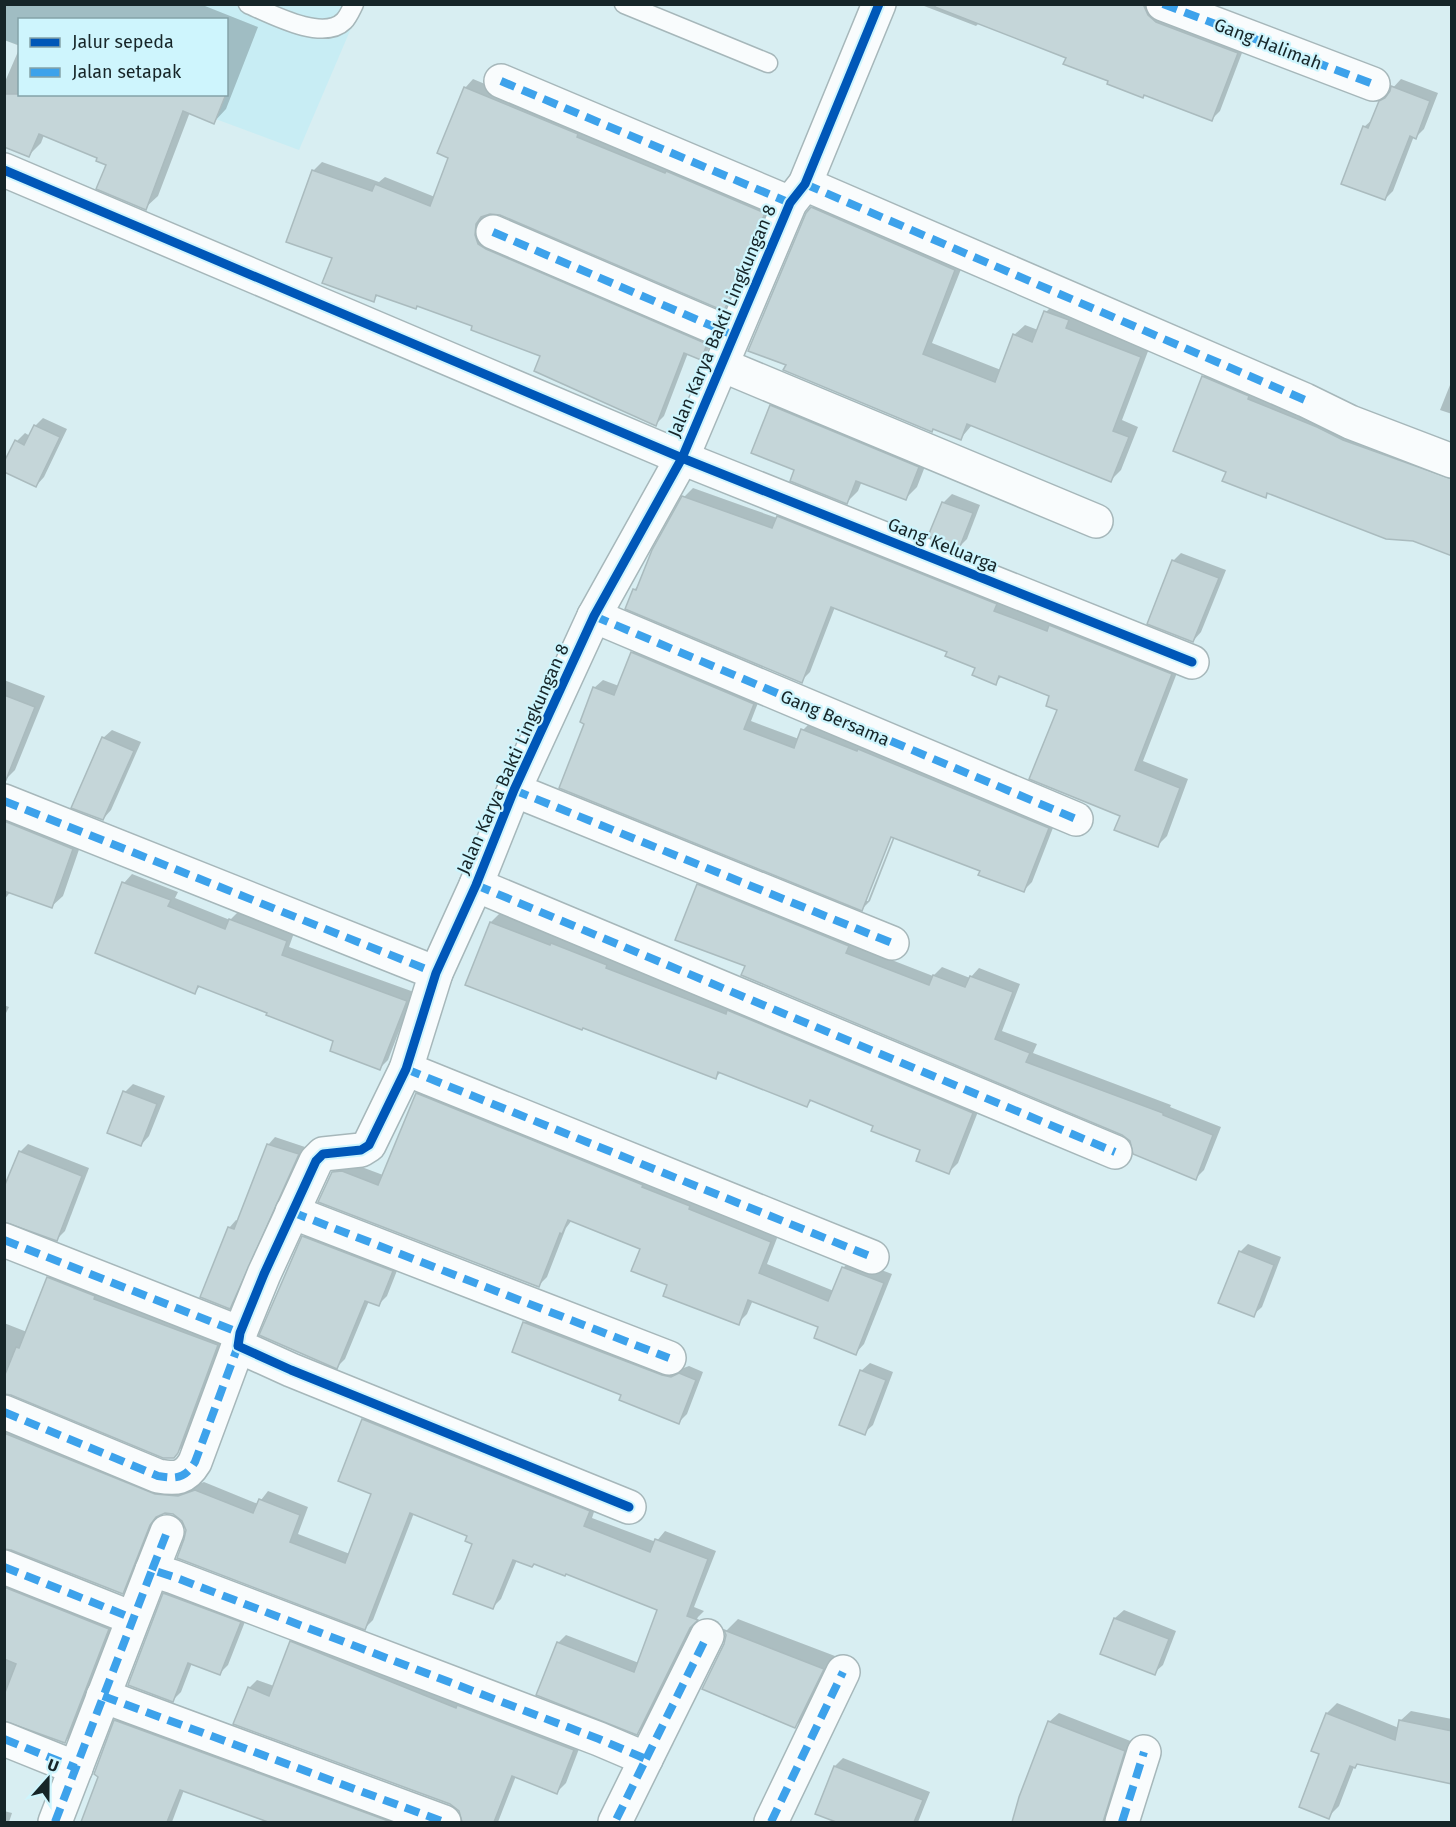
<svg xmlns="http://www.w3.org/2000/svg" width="1456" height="1827" font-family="'Fira Sans',sans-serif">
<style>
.built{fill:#c8edf4}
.shadow{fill:#0003;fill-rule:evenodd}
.building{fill:#c5d6d9;stroke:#aabbbe;stroke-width:1.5}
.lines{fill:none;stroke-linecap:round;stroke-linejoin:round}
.lane-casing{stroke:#a6b7ba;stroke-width:21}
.street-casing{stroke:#a6b7ba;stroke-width:36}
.lane{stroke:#f9fcfd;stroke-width:18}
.street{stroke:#f9fcfd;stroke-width:33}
.quiet{stroke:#3da2eb;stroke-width:8;stroke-dasharray:15 8;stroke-linecap:butt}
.cycleway-casing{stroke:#cef5fd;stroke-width:13}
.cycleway{stroke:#0057b8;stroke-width:9}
.labels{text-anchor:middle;stroke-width:4.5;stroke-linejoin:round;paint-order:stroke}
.street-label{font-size:18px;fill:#162528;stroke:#cef5fd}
</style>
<rect width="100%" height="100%" fill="#d8eef2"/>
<!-- built -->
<path class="built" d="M4,5h357l-62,145 -148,-55 75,-1v-74h-206l-1,25 -14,-5z"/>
<!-- shadow -->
<g class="shadow">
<path d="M4,4h196l58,23 -32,82 -12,13 -24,-10 -32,84 -13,12 -46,-51 -55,-22 -3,8 -12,12 -25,-10v-61l16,-37v47h206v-74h-206v26l-16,-6z"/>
<path d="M919,4h236l90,41 -25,66 -8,8 -102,-38 -43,-24 -87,-35 -4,4z"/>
<path d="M473,79l300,125 -41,97 -8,8 -223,-96 -11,-1 -6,3 -2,11 233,110 -6,13 -8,9 -13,-5 -24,63 -9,9 -113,-70 -68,-30 -56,-20 -39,-11 -6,6 -39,-42 -46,-17 26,-71 8,-8 57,20 6,-5 50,20 15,-40 15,-69z"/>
<path d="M1401,79l37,14 -14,36 -8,8 -2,-1 -21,55 -8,8 -21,-72 9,-8 7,-17z"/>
<path d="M822,197l143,62 -33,84 69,27 13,-35 11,-10 13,5 8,-18 10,-10 94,44 -28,74 16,7 -17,43 -10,10 -139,-55 -11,13 -27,-10 -2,3 -120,-223z"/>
<path d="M1213,368l239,101v85l-39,-14 -144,-48 -4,4 -37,-25 -25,-94z"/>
<path d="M1452,380v34l-12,-4z"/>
<path d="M782,395l147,61 -12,31 -11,11 -44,-17 -4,10 -11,11 -51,-33 -25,-63z"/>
<path d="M43,418l24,11 -23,48 -8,9 -19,-45 8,-8 5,3 5,-10z"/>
<path d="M693,488l84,30 10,-10 393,157 -37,96 45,18 -21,57 -9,9 -36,-30 -71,-120 -49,-19 -7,7 -19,-16 -27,-16 -114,-44 -25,65 -9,9 -174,-73 8,-19 6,-6 43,-86z"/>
<path d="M952,494l28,11 -13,34 -8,8 -16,-44z"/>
<path d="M1181,553l45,17 -25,62 -8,9 -20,-80z"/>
<path d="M640,644l121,51 -10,26 48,18 4,-9 8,-8 245,98 -24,62 -9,9 -41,-21 -87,-33 -25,64 -8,8 -276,-186 8,-35 9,-8 16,6 13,-33zM893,829l3,1 -28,71h-4z"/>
<path d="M4,680l41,16 -30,74 -11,11z"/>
<path d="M112,730l29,12 -30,68 -8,9v-81z"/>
<path d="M4,807l79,31 -20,58 -11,10 -41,-15 -7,9z"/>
<path d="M132,874l46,18 -3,6 55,22 8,-8 56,21 -5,14 125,45 -26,68 -8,8 -45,-28 -134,-55 -6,7 -98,-40 27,-69z"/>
<path d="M706,877l150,60 -3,8 80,31 9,-9 28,11 9,-10 41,16 -18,47 35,13 -4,9 138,52 -1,2 51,20 -17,43 -8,8 -73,-45 -376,-168 -49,-80z"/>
<path d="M500,913l481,191 -23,59 -9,9 -27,-23 -47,-24 -63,-25 -5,5 -86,-33 -6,6 -248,-94 24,-62z"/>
<path d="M4,1005l5,2 -5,10z"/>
<path d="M133,1084l32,12 -16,40 -8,9 -16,-53z"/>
<path d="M426,1085l353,148 -12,31 67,27 9,-23 9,-9 40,15 -28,70 -8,9 -36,-27 -67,-26 -6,14 -9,9 -69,-39 -27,-36 -70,-28 -6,8 -19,49 -9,9 -205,-113 9,-9 9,-1 32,12 34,-81z"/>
<path d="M275,1137l30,10 -68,153 -8,7v-79l7,-8 3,1 29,-76z"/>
<path d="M28,1144l61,24 -24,63 -8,8 -37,-87z"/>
<path d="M312,1229l88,34 -13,33 -8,8 -10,-3 -24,58 -8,8 -34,-130z"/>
<path d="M1248,1244l33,13 -19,50 -9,8 -13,-63z"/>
<path d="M56,1269l170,67 -40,107 -13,14 -162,-64 -7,-1v-69l23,9 21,-54z"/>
<path d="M533,1314l148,55 8,-3 14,6 -16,42 -8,8 -56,-28 -109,-43 11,-28z"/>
<path d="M870,1363l23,9 -20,53 -9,8 -3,-62z"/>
<path d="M372,1411l225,92 -5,15 64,24 9,-11 51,20 -22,56 10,4 -6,6 -53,108 -8,8 -79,-90 8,-8 73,28 20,-53 -92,-37 -50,-13 -16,39 -8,8 -19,-64 -5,-8 -55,-22 -41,107 -8,8 -178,-98 -4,-10 -9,-7 -9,-1 -7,3 -27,69 -9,8 -118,-45v-126l184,67 16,-6 54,22 10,-13 40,16 -10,27 52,20 23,-61 -10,-73z"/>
<path d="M4,1576l113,45 -44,112 -8,9 -61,-23z"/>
<path d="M173,1586l75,28 -20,51 -8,8 -28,-10 -11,29 -8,8 -9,-106z"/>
<path d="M1124,1610l52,21 -13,34 -9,8 -52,-20 13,-35z"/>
<path d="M738,1619l97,37 -27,58 -13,12 -70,-81 2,-10 -1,-4z"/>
<path d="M300,1634l282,107 -16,42 -9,9 -41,-16 -18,46h-34v-4l-5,-9 -210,-121 8,-8 17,6 17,-44z"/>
<path d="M1337,1703l62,25 1,-7 11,-10 41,8v63l-93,-19 -5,4 -15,39 -11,11 -7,-63 -8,-4 14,-37z"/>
<path d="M124,1712l298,110h-150l-88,-32 -12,32h-90l18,-46 16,-55z"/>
<path d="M1059,1713l74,29 -20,80h-99l6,-25 29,-75z"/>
<path d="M843,1758l87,34 -12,30h-77l-24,-9 18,-47z"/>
<path d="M4,1811l8,2 -3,9h-5z"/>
</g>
<!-- building -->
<g class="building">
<path d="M935,4h208l5,11 8,7 82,31 -26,68 -68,-26 -1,3 -36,-14 1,-3 -45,-17 3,-6 -131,-51z"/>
<path d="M1391,86l39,15 -14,38 -6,-3 -25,64 -44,-16 22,-58 5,2 11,-27 6,-3 5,-7z"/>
<path d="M464,87l114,47 -1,3 88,36 1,-2 99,42 -41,98 -224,-96 -10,-1 -9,3 -5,7 -1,11 3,9 8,5 221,95 -6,16 -17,-7 -28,73 -122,-55 6,-15 -69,-26 1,-4 -55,-20 -1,3 -40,-14 -2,7 -52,-19 10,-25 -46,-16 26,-72 60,21 3,-7 55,22 18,-48 -11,-5z"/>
<path d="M4,94h222l-12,30 -31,-13 -37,99 -50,-21 10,-24 -10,-4 1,-3 -58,-24 -10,23 -25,-10z"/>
<path d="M811,207l144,63 -32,84 72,28 18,-48 19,8 12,-31 25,9 -3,8 75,29 -28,74 16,6 -18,45 -144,-58 -6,16 -28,-11 -1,3 -149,-62 3,-5 -38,-14 58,-138z"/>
<path d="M1202,376l47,20 -1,3 69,28 26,13 109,39v77l-39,-15 -27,-2 -119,-46 -1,5 -44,-17 4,-9 -53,-21z"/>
<path d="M770,405l149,62 -13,33 -50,-19 -9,23 -57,-23 4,-11 -43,-17z"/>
<path d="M34,425l26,12 -24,50 -32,-15v-10l11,-22 9,5z"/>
<path d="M682,496l90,32 5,-12 220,88 -3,7 53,20 2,-6 123,49 -37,96 45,18 -22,59 -44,-17 6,-14 -91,-37 28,-69 -11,-4 3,-10 -50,-20 -3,9 -24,-10 3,-7 -30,-12 2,-4 -116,-45 -29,76 -177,-74 8,-20 3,1 16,-40z"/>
<path d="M942,502l31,11 -14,36 -31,-13z"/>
<path d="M1172,560l47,18 -26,64 -46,-18z"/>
<path d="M631,652l123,52 -10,25 50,19 7,-19 56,22 1,-2 191,79 -25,64 -46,-17 2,-4 -89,-34 -29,74 -303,-123 25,-64 -4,-2 13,-35 21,8z"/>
<path d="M4,695l31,12 -29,73 -2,-1z"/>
<path d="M102,737l32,14 -31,69 -32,-12z"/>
<path d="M4,821l69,28 -21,59 -48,-17z"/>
<path d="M122,882l49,18 -3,6 57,23 4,-10 58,22 -5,14 125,46 -27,69 -50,-19 3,-10 -67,-26 1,-2 -69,-27 -3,8 -100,-41z"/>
<path d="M697,884l152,62 -3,7 83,32 4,-10 32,12 5,-11 43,16 -18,47 35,14 -4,9 137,51v2l50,20 -17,45 -63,-26 -3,-13 -8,-6 -381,-160 4,-9 -70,-26z"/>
<path d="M490,922l60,23 1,-2 56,22 -1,3 120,46 1,-4 246,103 -24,61 -33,-13 4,-11 -49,-19 2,-5 -63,-26 -3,7 -89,-35 -2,7 -133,-51 -1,2 -117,-45z"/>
<path d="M123,1091l34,13 -16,42 -34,-13z"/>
<path d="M416,1093l227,92 -1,2 48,19 -1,3 82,33 -12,31 69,28 14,-34 42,16 -28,72 -42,-17 4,-11 -70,-27 -9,25 -76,-29 4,-11 -36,-14 9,-22 -72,-29 -6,14 -2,-1 -21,54 -221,-85 14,-30 10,-1 36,14z"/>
<path d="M267,1144l32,10 -69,155 -30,-12 28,-70 6,2z"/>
<path d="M19,1151l63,25 -25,65 -53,-19v-35z"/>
<path d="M302,1236l91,35 -14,35 -14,-5 -28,68 -78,-34z"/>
<path d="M1239,1251l35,14 -20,52 -36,-14z"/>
<path d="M47,1277l48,19 -1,3 124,46 -40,108 -4,5h-11l-152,-63 -7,-1v-17l12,-30 3,1z"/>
<path d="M523,1322l139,53 9,2 8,-4 17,7 -17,44 -60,-24 2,-5 -109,-43z"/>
<path d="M860,1370l26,10 -21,55 -26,-10z"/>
<path d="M362,1419l228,92 -6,15 66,26 5,-13 53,20 -21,57 11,4 -8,8 -53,107 -101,-40 21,-53 77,30 23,-62 -91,-36 -1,2 -31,-12 -2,3 -19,-7 -20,49 -40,-15 19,-50 -7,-3 2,-5 -57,-23 -45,117 -188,-72 7,-19 2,-9 -4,-9 -9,-7 -8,-1 -9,4 -6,8 -27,69 -112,-44 -7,-1v-116l151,61 23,2 17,-6 58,23 6,-14 41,16 -10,27 55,21 26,-69 -33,-13z"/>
<path d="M4,1587l105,42 -44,114 -61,-22v-26l12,-31 -12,-5z"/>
<path d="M163,1593l78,29 -21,53 -32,-12 -15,39 -45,-17z"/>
<path d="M1114,1618l55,21 -14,36 -55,-21z"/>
<path d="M724,1630l100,39 -29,59 -93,-39 22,-45 2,-9z"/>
<path d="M290,1641l166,67 1,-3 117,45 -17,44 -45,-18 -18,46h-32l-3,-11 -9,-7 -217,-80 15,-37 21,9z"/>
<path d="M1326,1713l69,27 4,-20 53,11v53l-95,-20 -2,4 -5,-2 -21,53 -30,-12 20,-53 -8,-3z"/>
<path d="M114,1720l277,102h-123l-88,-32 -13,32h-86l17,-45 -4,-3z"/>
<path d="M1048,1721l77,30 -22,71h-91l7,-25z"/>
<path d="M834,1766l89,34 -9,22h-78l-21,-8z"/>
</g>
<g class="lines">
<defs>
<g id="lane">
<path d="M248,4c23,10 75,38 96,17 4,-4 7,-11 10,-17"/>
<path d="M624,4l144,59"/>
</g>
<g id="street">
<path d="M1163,4l210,80"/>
<path d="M501,81l289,122"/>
<path d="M4,170l678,288 510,204"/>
<path d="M805,184l500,216 45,22 102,39"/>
<path d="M493,232l240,103"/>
<path d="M722,365l374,156"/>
<path d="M594,616l482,203"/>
<path d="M514,790l378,153"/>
<path d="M4,801l432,172"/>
<path d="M476,885l639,267"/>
<path d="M406,1069l466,188"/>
<path d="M292,1212l377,146"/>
<path d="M4,1240l236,93"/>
<path d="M4,1412l154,64c18,3 27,3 37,-14l43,-116"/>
<path d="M629,1507l-338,-137 -53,-24 2,-13 24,-59 52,-113 7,-7 38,-4 8,-5 37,-76 30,-96 40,-88 38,-95 80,-174 88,-158 108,-255 15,-19 74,-180"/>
<path d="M4,1567l128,51"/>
<path d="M152,1570l15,-38"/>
<path d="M103,1696l341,126"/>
<path d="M4,1739l72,29"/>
<path d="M646,1759l61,-123"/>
<path d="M55,1822l97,-252 22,7 425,162 47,20 -31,63"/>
<path d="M771,1822l72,-150"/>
<path d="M1122,1822l22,-70"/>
</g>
</defs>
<!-- lane casing -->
<use href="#lane" class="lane-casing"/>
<!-- street casing -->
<use href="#street" class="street-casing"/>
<!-- lane -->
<use href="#lane" class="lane"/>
<!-- street -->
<use href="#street" class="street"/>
<!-- quiet -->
<g class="quiet">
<path d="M1163,4l210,80"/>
<path d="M501,81l289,122"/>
<path d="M805,184l500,216"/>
<path d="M493,232l240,103"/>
<path d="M594,616l482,203"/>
<path d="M514,790l378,153"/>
<path d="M4,801l432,172 -2,6"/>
<path d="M476,885l639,267"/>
<path d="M406,1069l466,188"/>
<path d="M292,1212l377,146"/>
<path d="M4,1240l236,93"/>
<path d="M4,1412l154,64c18,3 27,3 37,-14l43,-116"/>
<path d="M4,1567l128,51"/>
<path d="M152,1570l15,-38"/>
<path d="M103,1696l341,126"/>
<path d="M4,1739l72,29"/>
<path d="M646,1759l61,-123"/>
<path d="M55,1822l97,-252 22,7 425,162 47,20 -31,63"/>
<path d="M771,1822l72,-150"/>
<path d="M1122,1822l22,-70"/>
</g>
<defs>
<g id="cycleway">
<path d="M4,170l678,288 510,204"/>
<path d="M629,1507l-338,-137 -53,-24 2,-13 24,-59 52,-113 7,-7 38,-4 8,-5 37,-76 30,-96 40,-88 38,-95 80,-174 88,-158 108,-255 15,-19 74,-180"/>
</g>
</defs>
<!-- cycleway casing -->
<use href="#cycleway" class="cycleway-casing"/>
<!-- cycleway -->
<use href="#cycleway" class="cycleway"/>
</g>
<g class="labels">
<!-- street labels -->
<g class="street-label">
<text transform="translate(1268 44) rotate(21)" y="6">Gang Halimah</text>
<text transform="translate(722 321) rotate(-67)" y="6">Jalan Karya Bakti Lingkungan 8</text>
<text transform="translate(943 545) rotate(22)" y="6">Gang Keluarga</text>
<text transform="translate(835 718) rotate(23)" y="6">Gang Bersama</text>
<text transform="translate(513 759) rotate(-66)" y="6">Jalan Karya Bakti Lingkungan 8</text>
</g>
</g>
<!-- border -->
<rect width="1456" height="1827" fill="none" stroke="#162528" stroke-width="12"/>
<!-- legend -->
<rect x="18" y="18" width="210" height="78" fill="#cef5fd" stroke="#84a2a8" stroke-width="1.5"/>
<rect x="30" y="38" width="30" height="9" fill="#0057b8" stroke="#84a2a8" stroke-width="1.5"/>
<text x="72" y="48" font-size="18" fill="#162528">Jalur sepeda</text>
<rect x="30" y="68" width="30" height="9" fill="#3da2eb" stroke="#84a2a8" stroke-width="1.5"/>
<text x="72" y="78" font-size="18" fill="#162528">Jalan setapak</text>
<!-- north arrow -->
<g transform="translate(48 1779) rotate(21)" stroke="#cef5fd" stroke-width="4.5" paint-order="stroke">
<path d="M0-4.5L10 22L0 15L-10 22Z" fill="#162528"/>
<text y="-9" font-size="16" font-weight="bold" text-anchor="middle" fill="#162528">U</text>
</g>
</svg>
